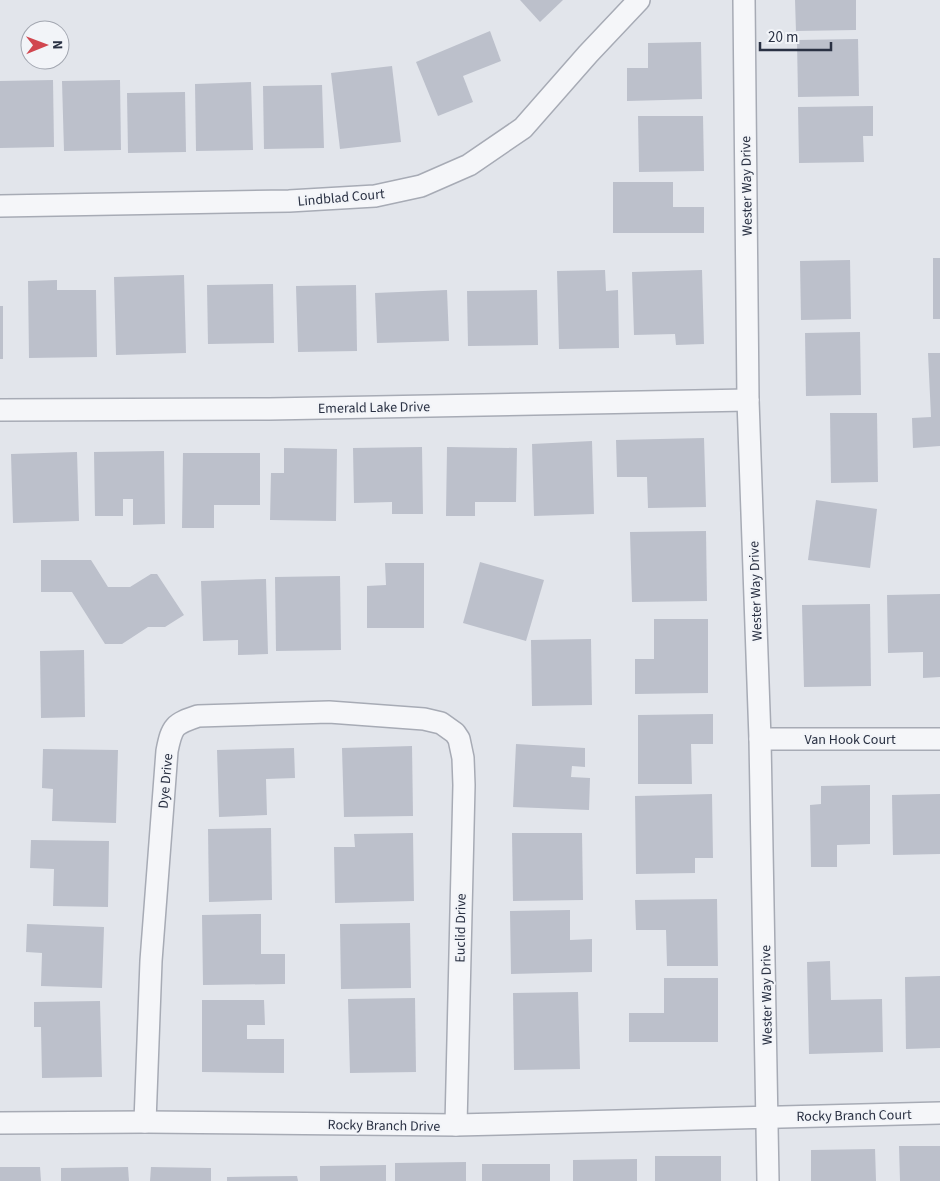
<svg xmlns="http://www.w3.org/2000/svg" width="940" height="1181" font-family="'Source Sans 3',sans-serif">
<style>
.building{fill:#bcc0cb}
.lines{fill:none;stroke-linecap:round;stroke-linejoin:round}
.minor-casing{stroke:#a7abb5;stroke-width:24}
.minor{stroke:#f5f6f9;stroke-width:21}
.labels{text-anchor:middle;stroke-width:4;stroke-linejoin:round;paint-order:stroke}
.street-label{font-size:14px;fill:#2a3143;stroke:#f2f4f8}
</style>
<rect width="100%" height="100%" fill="#e2e5eb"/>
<!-- building -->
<g class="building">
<path d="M520,0h43l-23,22z"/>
<path d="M795,0h61v30l-60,1z"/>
<path d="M490,31l11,30 -38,15 10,26 -35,14 -22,-54z"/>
<path d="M858,39l1,57 -61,1 -1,-57z"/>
<path d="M701,42l1,57 -75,2v-33h21v-25z"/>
<path d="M392,66l9,76 -61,7 -9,-76z"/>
<path d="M53,80l1,67 -54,1v-67z"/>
<path d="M120,80l1,70 -57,1 -2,-70z"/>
<path d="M251,82l2,68 -57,1 -1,-67z"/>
<path d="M322,85l2,63 -60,1 -1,-63z"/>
<path d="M185,92l1,60 -58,1 -1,-60z"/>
<path d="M873,106v30h-10l1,26 -65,1 -1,-56z"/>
<path d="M638,116h65l1,55 -65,1z"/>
<path d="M613,182h60v25h31v26h-91z"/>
<rect x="933" y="258" width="7" height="61"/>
<path d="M850,260l1,59 -50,1 -1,-59z"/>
<path d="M605,270l1,21 12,-1 1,58 -60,1 -2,-78z"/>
<path d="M702,270l2,74 -28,1 -1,-11 -41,1 -2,-63z"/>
<path d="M184,275l2,78 -70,2 -2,-78z"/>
<path d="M57,280v10h39l1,67 -68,1 -1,-77z"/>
<path d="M273,284l1,59 -66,1 -1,-59z"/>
<path d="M356,285l1,66 -59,1 -2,-66z"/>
<path d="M447,290l2,51 -72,2 -2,-50z"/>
<path d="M537,290l1,55 -70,1 -1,-55z"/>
<rect x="0" y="306" width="3" height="53"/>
<path d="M860,332l1,63 -55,1 -1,-63z"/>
<path d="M928,353h12v93l-27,2 -1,-30 19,-1z"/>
<path d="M830,413h47l1,69 -47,1z"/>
<path d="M704,438l2,69 -58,1 -1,-31h-30l-1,-37z"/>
<path d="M592,441l2,73 -60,2 -2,-72z"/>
<path d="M422,447l1,67h-31v-12l-38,1 -1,-55z"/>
<path d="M447,447l70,1 -1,54h-41v14h-29z"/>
<path d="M284,448l53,1 -1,72 -66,-1 1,-47h13z"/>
<path d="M164,451l1,73 -32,1v-26h-10v17h-28l-1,-64z"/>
<path d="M77,452l2,69 -66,2 -2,-69z"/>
<path d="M183,453h77v52h-46v23h-32z"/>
<path d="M816,500l61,9 -7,59 -62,-8z"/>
<path d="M706,531l1,70 -75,1 -2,-70z"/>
<path d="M41,560h50l17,27h22l21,-13h6l27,41 -19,12h-17l-26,17h-17l-33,-52h-31z"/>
<path d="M480,562l64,18 -18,61 -63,-18z"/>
<path d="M385,563h39v65h-57v-42l19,-1z"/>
<path d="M340,576l1,74 -65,1 -1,-74z"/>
<path d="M266,579l2,75 -30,1v-15l-35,1 -2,-60z"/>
<path d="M940,594v83l-17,1v-26l-35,1 -1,-58z"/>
<path d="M870,604l1,82 -67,1 -2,-82z"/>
<path d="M654,619h54v74l-73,1v-35h19z"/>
<path d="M591,639l1,66 -60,1 -1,-66z"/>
<path d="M84,650l1,67 -44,1 -1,-67z"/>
<path d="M713,714v30h-22l1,40h-54v-69z"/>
<path d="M516,744l69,4v19l-13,-1 -1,11 19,1 -1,32 -76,-3z"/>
<path d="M412,746l1,70 -69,1 -2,-69z"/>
<path d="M294,748l1,30 -29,1 1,36 -48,2 -2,-67z"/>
<path d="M43,749l75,1 -2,73 -64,-2 1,-32 -11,-1z"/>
<path d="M870,785v59l-33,1v22h-26l-1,-62 11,-1v-18z"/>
<path d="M712,794l1,64h-18v15l-59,1 -1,-78z"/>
<path d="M940,794v60l-47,1 -1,-60z"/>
<path d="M271,828l1,72 -63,2 -1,-73z"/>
<path d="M413,833l1,68 -79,2 -1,-56h21l-1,-13z"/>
<path d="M512,833h70l1,67 -70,1z"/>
<path d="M31,840l78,1 -1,66 -55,-1 1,-37 -24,-1z"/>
<path d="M717,899l1,67h-51l-1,-36h-30l-1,-30z"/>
<path d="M570,910v30l22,-1v33l-81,2 -1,-63z"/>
<path d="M261,914v40h24v30l-82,1 -1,-70z"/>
<path d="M410,923l1,65 -70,1 -1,-65z"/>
<path d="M27,924l77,3 -2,61 -61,-2 1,-33 -16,-1z"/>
<path d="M830,961l1,39 51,-1 1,53 -74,2 -2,-92z"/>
<path d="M940,976v72l-34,1 -1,-72z"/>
<path d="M664,978h54v64h-89v-29h35z"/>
<path d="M578,992l2,77 -66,1 -1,-77z"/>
<path d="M415,998l1,74 -66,1 -2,-74z"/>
<path d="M202,1000h62l1,25h-18v14h37v34l-82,-1z"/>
<path d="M100,1001l2,76 -60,1 -1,-51h-7v-25z"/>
<path d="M899,1146h41v35h-40z"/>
<path d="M875,1149l1,32h-65v-31z"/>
<rect x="655" y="1156" width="66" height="25"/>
<path d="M637,1159v22h-64v-21z"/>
<path d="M466,1162v19h-71v-18z"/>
<rect x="482" y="1164" width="68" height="17"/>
<path d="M386,1165v16h-66v-15z"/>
<path d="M0,1167h40l1,14h-41z"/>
<path d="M128,1167l1,14h-68v-13z"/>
<path d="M151,1167l60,1v13h-61z"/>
<path d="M297,1176l1,5h-71v-4z"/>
</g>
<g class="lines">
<defs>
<g id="minor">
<path d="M744,0l4,400 12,339 8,442"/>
<path d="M0,206l289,-5 86,-5 46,-10 48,-21 54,-37 65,-74 51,-54"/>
<path d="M0,410l269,-1 479,-9"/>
<path d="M760,739h180"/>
<path d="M145,1122l6,-161 16,-210c5,-25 7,-27 31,-35l131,-4 95,7 17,4 14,10 4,6 4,19 1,27 -8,340"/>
<path d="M0,1123l145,-1 311,3 484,-12"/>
</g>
</defs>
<!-- minor casing -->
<use href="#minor" class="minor-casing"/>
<!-- minor -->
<use href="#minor" class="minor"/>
</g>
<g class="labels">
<!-- street labels -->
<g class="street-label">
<text transform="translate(746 186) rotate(-91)" y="5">Wester Way Drive</text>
<text transform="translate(341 197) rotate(-5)" y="5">Lindblad Court</text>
<text transform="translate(374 407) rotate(-1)" y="5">Emerald Lake Drive</text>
<text transform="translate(755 591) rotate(-92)" y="5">Wester Way Drive</text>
<text x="850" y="744">Van Hook Court</text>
<text transform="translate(165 781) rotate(-85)" y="5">Dye Drive</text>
<text transform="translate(460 928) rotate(-89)" y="5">Euclid Drive</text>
<text transform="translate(766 995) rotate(-91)" y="5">Wester Way Drive</text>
<text transform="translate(854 1115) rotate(-1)" y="5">Rocky Branch Court</text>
<text transform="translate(384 1125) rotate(1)" y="5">Rocky Branch Drive</text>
</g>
</g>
<!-- north arrow -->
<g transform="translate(45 45) rotate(89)"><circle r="24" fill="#f2f4f8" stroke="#a2a6b0"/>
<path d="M0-4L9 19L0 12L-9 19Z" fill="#d1464f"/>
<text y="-8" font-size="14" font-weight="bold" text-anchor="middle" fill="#2a3143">N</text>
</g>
<!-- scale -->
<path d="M760 42v8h71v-8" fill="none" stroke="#2a3143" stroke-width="2.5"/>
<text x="768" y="42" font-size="15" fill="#2a3143" stroke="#f2f4f8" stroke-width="4" paint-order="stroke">20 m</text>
</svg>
